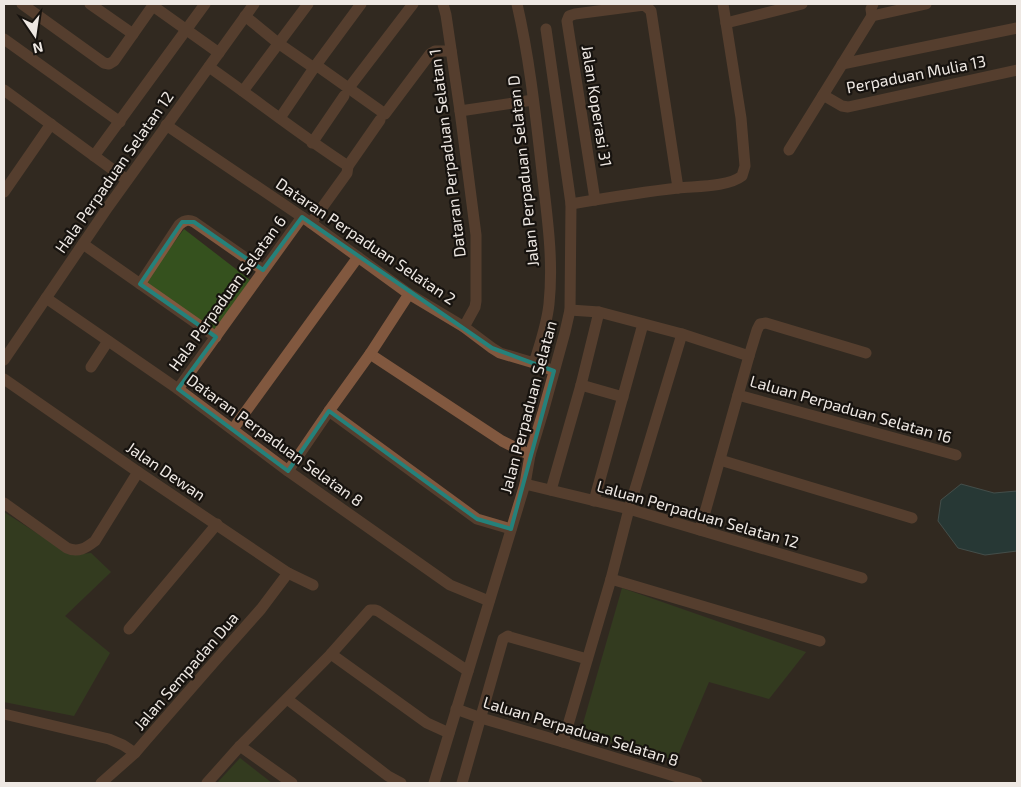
<svg xmlns="http://www.w3.org/2000/svg" width="1021" height="787" font-family="'Exo 2',sans-serif">
<style>
.green{fill:#35511e}
.water{fill:#1b4a4f;stroke:#5a797b}
.lines{fill:none;stroke-linecap:round;stroke-linejoin:round}
.minor{stroke:#81583f;stroke-width:11}
.marked{fill:none;stroke:#25817a;stroke-width:4;stroke-linejoin:round}
.labels{text-anchor:middle;stroke-width:4.5;stroke-linejoin:round;paint-order:stroke}
.street-label{font-size:16px;fill:#eee8e3;stroke:#17130f}
</style>
<rect width="100%" height="100%" fill="#322921"/>
<!-- green -->
<g class="green">
<path d="M184,229l70,54 -39,51 -71,-51z"/>
<path d="M4,512l67,43 20,-2 20,19 -46,44 45,37 -36,63 -70,-14z"/>
<path d="M622,588l184,64 -37,47 -60,-17 -33,78 -96,-26z"/>
<path d="M240,758l32,25h-55z"/>
</g>
<!-- water -->
<path class="water" d="M961,484l33,9 23,-2v60l-32,4 -27,-7 -20,-27 3,-21z"/>
<g class="lines">
<!-- minor -->
<g class="minor">
<path d="M22,4l82,59 5,1 5,-3 40,-57"/>
<path d="M90,4l43,30"/>
<path d="M443,4l3,11 14,96 16,124v66l-1,6 -11,20"/>
<path d="M517,4c12,52 18,106 24,159 5,47 13,93 8,141 -2,20 -9,40 -15,59"/>
<path d="M153,6l66,47"/>
<path d="M245,16l33,27 36,25"/>
<path d="M872,16l-1,-7 2,-5"/>
<path d="M726,23l76,-19"/>
<path d="M4,39l116,83"/>
<path d="M842,64l175,-36"/>
<path d="M316,65l69,49 45,-60 5,-3h16"/>
<path d="M209,67c46,32 91,68 139,99l32,-46"/>
<path d="M348,89l65,-85"/>
<path d="M4,90l123,90"/>
<path d="M243,91l65,-87"/>
<path d="M823,95l19,11 6,1 169,-37"/>
<path d="M460,111l73,-11"/>
<path d="M280,118l36,-53 45,-61"/>
<path d="M166,125l145,98 98,71 55,33 28,21 8,5 34,10 20,8"/>
<path d="M312,143l32,-47"/>
<path d="M789,150l83,-134 54,-12"/>
<path d="M94,156l111,-152"/>
<path d="M4,192l47,-68"/>
<path d="M595,200l-28,-179 2,-5 6,-2 69,-9 4,3 3,3 27,177"/>
<path d="M571,204c35,-6 71,-12 107,-16 18,-2 50,-1 64,-12l3,-10 -4,-48 -18,-114"/>
<path d="M311,223l36,-50 1,-7"/>
<path d="M83,244l133,93"/>
<path d="M140,284l39,-59c5,-5 9,-6 15,-3l69,48"/>
<path d="M46,298l132,91 110,82 162,114 39,16"/>
<path d="M570,310l29,2 83,22 67,22"/>
<path d="M370,354l132,87 28,14"/>
<path d="M4,360l104,-153 146,-203"/>
<path d="M91,367l17,-26"/>
<path d="M4,379l134,93 150,101 25,12"/>
<path d="M581,385l42,12"/>
<path d="M178,389l124,-172"/>
<path d="M738,395l218,60"/>
<path d="M329,411l148,108 34,10"/>
<path d="M233,429l125,-172"/>
<path d="M720,460l192,58"/>
<path d="M288,471l41,-60 41,-57 39,-60"/>
<path d="M525,484l104,25 233,69"/>
<path d="M551,490l30,-105 18,-73"/>
<path d="M594,501l49,-177"/>
<path d="M4,503l63,45c11,5 19,0 28,-7l43,-69"/>
<path d="M700,530l49,-174 8,-26 3,-6 6,-1 100,30"/>
<path d="M611,579l209,62"/>
<path d="M129,629l88,-105"/>
<path d="M331,654l96,69 22,10"/>
<path d="M287,699l101,77 13,7"/>
<path d="M456,709l25,9 82,24 134,41"/>
<path d="M4,714l105,25 14,6 12,8"/>
<path d="M563,742l48,-163 18,-70 53,-175"/>
<path d="M240,746l52,37"/>
<path d="M101,783l34,-30 12,-14 68,-78 46,-52 27,-36"/>
<path d="M207,783l33,-37 91,-92 39,-44h5l3,1 90,60"/>
<path d="M434,783l91,-299 5,-29 13,-43 22,-80 5,-22 1,-106 -25,-175"/>
<path d="M462,783l41,-144 5,-3 2,1 77,22"/>
</g>
</g>
<!-- marked area -->
<path d="M0 0H1021V787H0ZM302,217l190,131 62,23 -43,158 -34,-10 -148,-108 -41,60 -110,-82 38,-52 -76,-53 42,-62h12l69,48z" fill="#322921" fill-opacity=".55" fill-rule="evenodd"/>
<path class="marked" d="M302,217l190,131 62,23 -43,158 -34,-10 -148,-108 -41,60 -110,-82 38,-52 -76,-53 42,-62h12l69,48z"/>
<g class="labels">
<!-- street labels -->
<g class="street-label">
<text transform="translate(916 74) rotate(-11)" y="6">Perpaduan Mulia 13</text>
<text transform="translate(597 106) rotate(81)" y="6">Jalan Koperasi 31</text>
<text transform="translate(447 153) rotate(-97)" y="6">Dataran Perpaduan Selatan 1</text>
<text transform="translate(523 171) rotate(-96)" y="6">Jalan Perpaduan Selatan D</text>
<text transform="translate(114 172) rotate(-55)" y="6">Hala Perpaduan Selatan 12</text>
<text transform="translate(366 241) rotate(34)" y="6">Dataran Perpaduan Selatan 2</text>
<text transform="translate(227 293) rotate(-54)" y="6">Hala Perpaduan Selatan 6</text>
<text transform="translate(528 407) rotate(-75)" y="6">Jalan Perpaduan Selatan</text>
<text transform="translate(851 409) rotate(16)" y="6">Laluan Perpaduan Selatan 16</text>
<text transform="translate(275 440) rotate(36)" y="6">Dataran Perpaduan Selatan 8</text>
<text transform="translate(166 471) rotate(34)" y="6">Jalan Dewan</text>
<text transform="translate(698 514) rotate(16)" y="6">Laluan Perpaduan Selatan 12</text>
<text transform="translate(186 671) rotate(-49)" y="6">Jalan Sempadan Dua</text>
<text transform="translate(581 731) rotate(17)" y="6">Laluan Perpaduan Selatan 8</text>
</g>
</g>
<!-- border -->
<rect width="1021" height="787" fill="none" stroke="#eee8e3" stroke-width="10"/>
<!-- north arrow -->
<g transform="translate(35 35) rotate(167)" stroke="#17130f" stroke-width="4" paint-order="stroke">
<path d="M0-4L9 19L0 12L-9 19Z" fill="#eee8e3"/>
<text y="-8" font-size="14" font-weight="bold" text-anchor="middle" fill="#eee8e3">N</text>
</g>
</svg>
